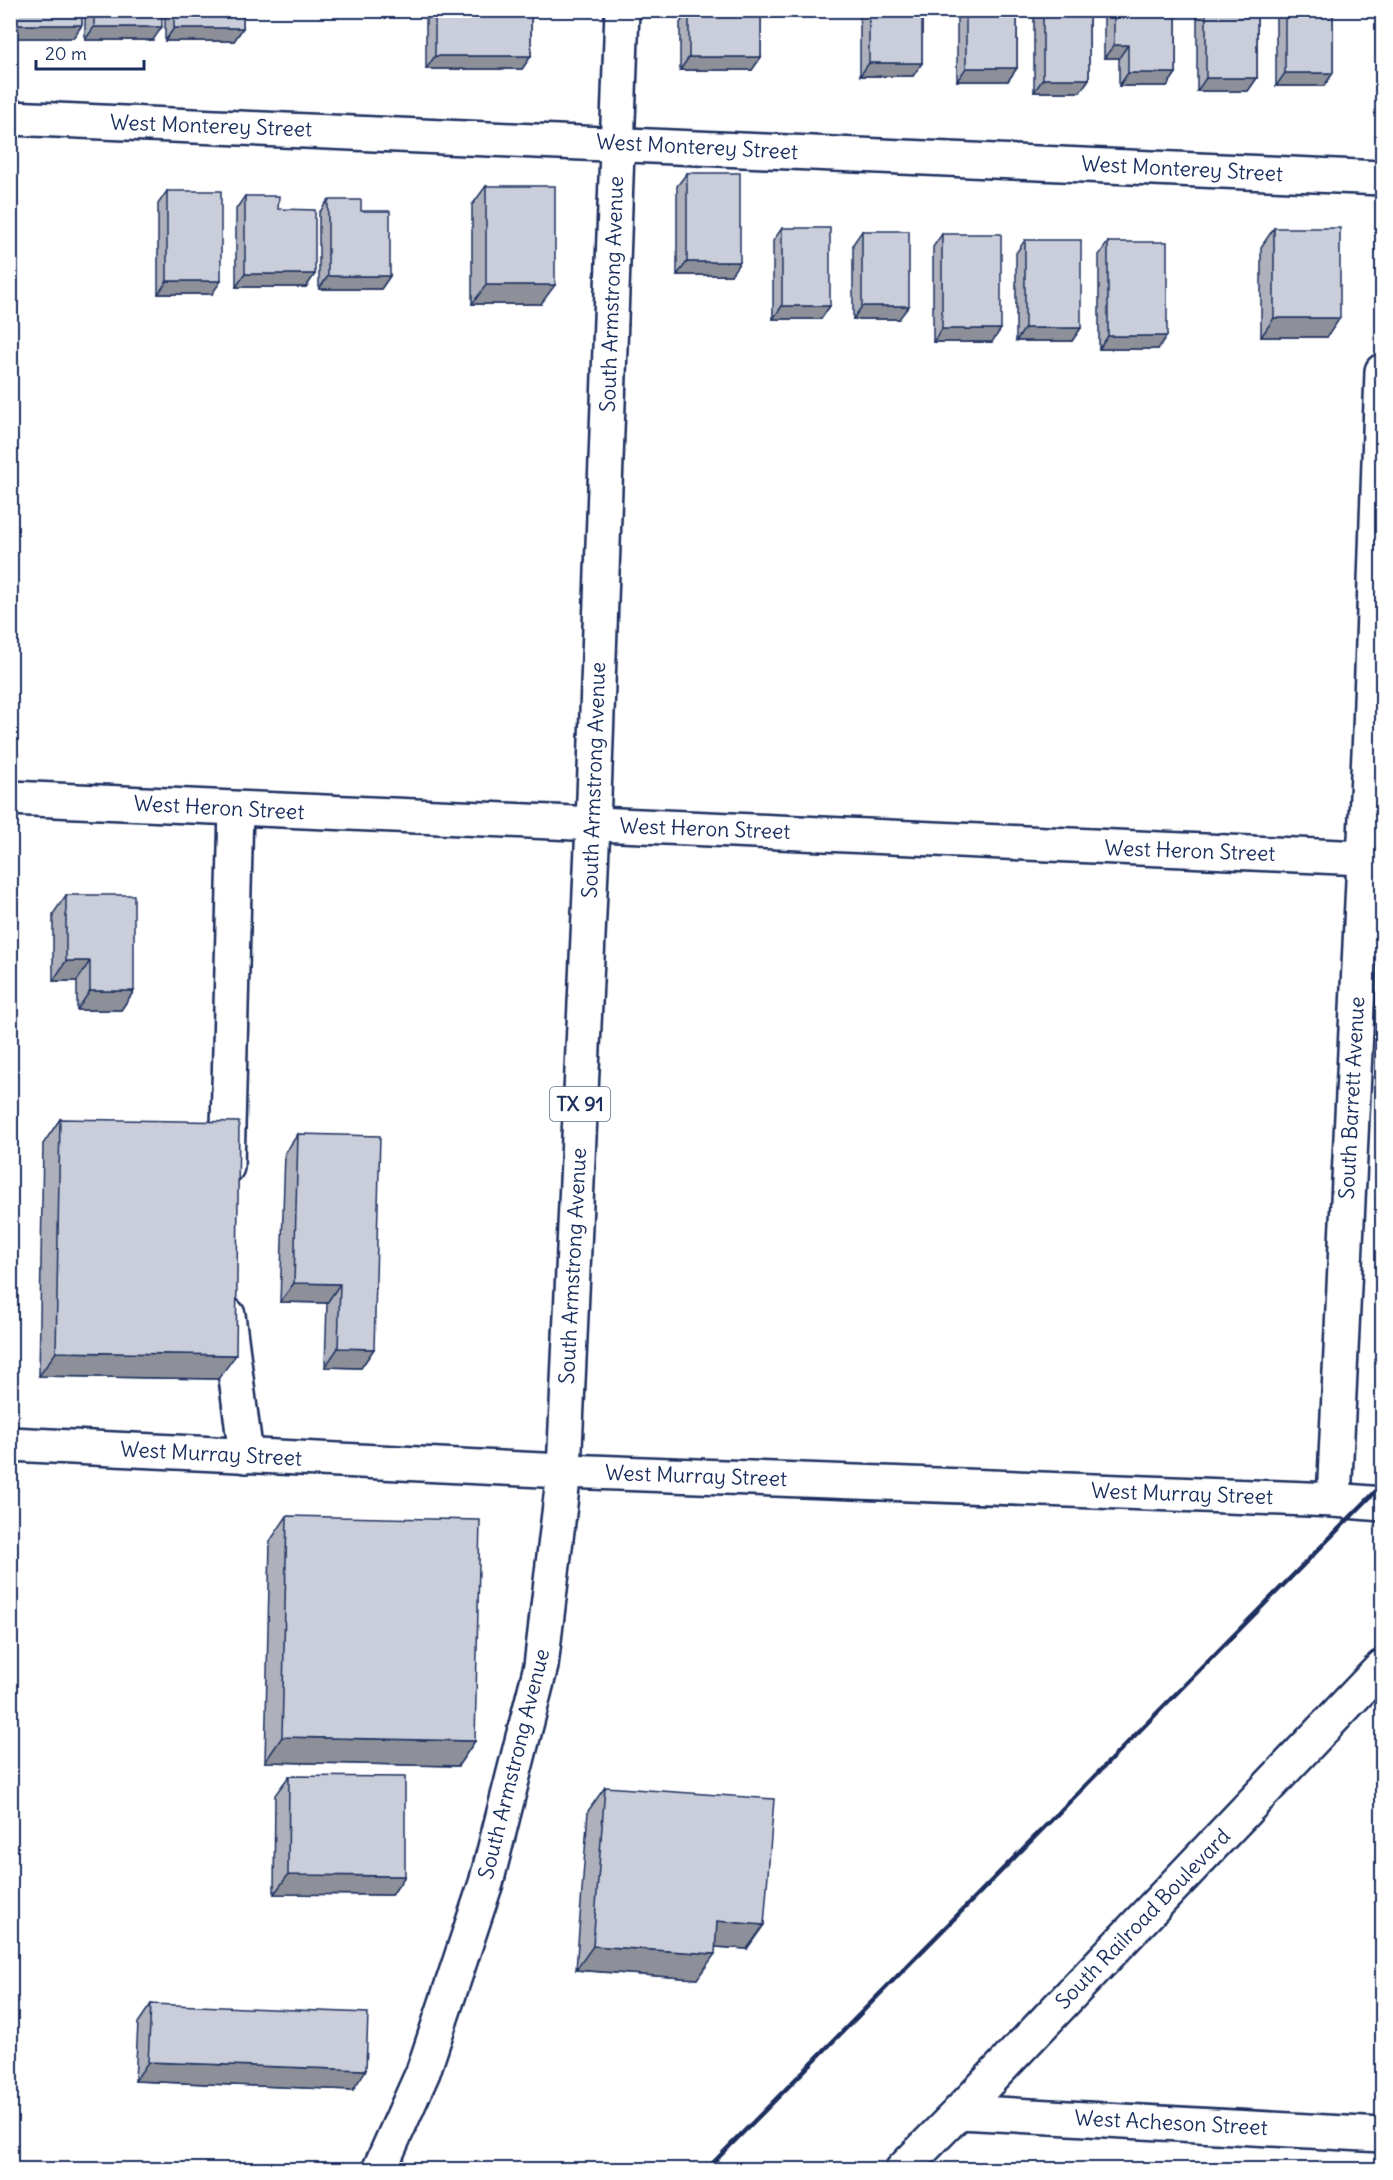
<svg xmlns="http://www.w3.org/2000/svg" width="1393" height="2180" font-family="Delius,sans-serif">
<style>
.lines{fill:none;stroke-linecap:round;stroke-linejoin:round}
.minor-casing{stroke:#1b2f5e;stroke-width:38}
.major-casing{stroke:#1b2f5e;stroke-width:38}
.minor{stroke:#fff;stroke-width:33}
.major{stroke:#fff;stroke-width:33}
.rail{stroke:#1b2f5e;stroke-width:4.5}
.wall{fill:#aeb1bb;stroke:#1b2f5e;stroke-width:1.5}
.shaded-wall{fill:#8d9099;stroke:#1b2f5e;stroke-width:1.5}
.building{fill:#caceda;stroke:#1b2f5e;stroke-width:1.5}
.labels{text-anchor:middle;stroke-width:4.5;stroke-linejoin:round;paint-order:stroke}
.shield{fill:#fff;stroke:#5f6d8e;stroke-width:1.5}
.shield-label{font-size:20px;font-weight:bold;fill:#1b2f5e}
.street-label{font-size:21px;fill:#1b2f5e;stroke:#fff}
</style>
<rect width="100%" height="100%" fill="#fff"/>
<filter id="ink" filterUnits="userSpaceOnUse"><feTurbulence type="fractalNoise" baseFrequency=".0167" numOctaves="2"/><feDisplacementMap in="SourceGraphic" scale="12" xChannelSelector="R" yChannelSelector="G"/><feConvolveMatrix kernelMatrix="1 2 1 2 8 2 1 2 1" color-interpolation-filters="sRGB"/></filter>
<g filter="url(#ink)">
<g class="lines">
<defs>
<g id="minor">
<path d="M10,118l1372,60"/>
<path d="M10,798l1353,60"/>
<path d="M227,1167l9,-358"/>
<path d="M228,1315l18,141"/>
<path d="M10,1444l554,27 770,29 48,4"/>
<path d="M1334,1500l36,-769 12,-360"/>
<path d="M959,2112l423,23"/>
<path d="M902,2170l57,-58 423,-445"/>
</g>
<path id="major" d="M379,2170l44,-98 63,-189 55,-217 23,-195 29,-646 29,-815"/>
</defs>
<!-- minor casing -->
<use href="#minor" class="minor-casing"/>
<!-- major casing -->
<use href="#major" class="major-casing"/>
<!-- minor -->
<use href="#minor" class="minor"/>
<!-- major -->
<use href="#major" class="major"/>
<!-- rail -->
<path class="rail" d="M706,2170l676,-685"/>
</g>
<!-- wall -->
<g class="wall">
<path d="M10,10h72v15l-9,13h-63z"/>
<path d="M85,10h77l-9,30h-68z"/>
<path d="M165,10h78v18l-9,13h-69z"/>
<path d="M531,10v46l-9,13h-96v-58z"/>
<path d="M688,10h73v47l-9,13h-72v-47z"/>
<path d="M860,10h62v53l-9,13h-53z"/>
<path d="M957,10h60v58l-9,13h-51z"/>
<path d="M1034,10h55v69l-9,13h-46z"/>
<path d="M1104,10h72v63l-9,13h-48v-28h-15z"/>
<path d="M1201,10h56v68l-9,13h-51v-75z"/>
<path d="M1276,10h57v63l-9,13h-48z"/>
<path d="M687,173l44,102h-54v-89z"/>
<path d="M486,186l55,118h-69v-99z"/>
<path d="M167,191l45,103h-54v-90z"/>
<path d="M245,196l33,13 37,65 -9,13h-70v-78z"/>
<path d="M328,200l33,11 29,65 -9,13h-62v-76z"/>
<path d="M782,228l48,78 -9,13h-48v-78z"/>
<path d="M1274,228l53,109h-66v-90z"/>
<path d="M862,231l37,88h-46v-75z"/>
<path d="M942,234l50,108h-59v-95z"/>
<path d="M1025,240l56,88 -9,13h-56v-88z"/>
<path d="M1108,242l50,107h-59v-94z"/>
<path d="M66,895l68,96 -13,19h-44v-29h-24v-67z"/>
<path d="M60,1119l158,260 -179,-3 4,-232z"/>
<path d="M298,1134l76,215 -13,19 -36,-1 2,-64 -47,-1 5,-149z"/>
<path d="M287,1516l188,225 -17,25 -193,-4 5,-221z"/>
<path d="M289,1776l116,100 -13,19 -118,-1 1,-99z"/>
<path d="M605,1787l142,162 -32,-2 -18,32 -121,-9 12,-159z"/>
<path d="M151,2004l202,86 -218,-9 3,-58z"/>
</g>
<!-- shaded-wall -->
<g class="shaded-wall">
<path d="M15,25h67l-9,13h-63v-7z"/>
<path d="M94,27h68l-9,13h-68z"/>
<path d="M174,28h69l-9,13h-69z"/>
<path d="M1114,45h14l-9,13h-15z"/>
<path d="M435,56h96l-9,13h-96z"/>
<path d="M689,57h72l-9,13h-72z"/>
<path d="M869,63h53l-9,13h-53z"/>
<path d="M966,68h51l-9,13h-51z"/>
<path d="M1128,73h48l-9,13h-48z"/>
<path d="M1285,73h48l-9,13h-48z"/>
<path d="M1206,78h51l-9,13h-51z"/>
<path d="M1043,79h46l-9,13h-46z"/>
<path d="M687,262h53l-9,13h-54z"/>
<path d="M245,274h70l-9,13h-70z"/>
<path d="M328,276h62l-9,13h-62z"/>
<path d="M167,281h54l-9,13h-54z"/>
<path d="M486,285h69l-14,19h-69z"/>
<path d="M782,306h48l-9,13h-48z"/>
<path d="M862,306h47l-10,13h-46z"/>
<path d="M1274,318h66l-13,19h-66z"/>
<path d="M1025,328h56l-9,13h-56z"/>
<path d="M942,329h59l-9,13h-59z"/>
<path d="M1108,336h59l-9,13h-59z"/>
<path d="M66,961h24l-13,20h-24z"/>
<path d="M90,991h44l-13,19h-44z"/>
<path d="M294,1283l46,1 -13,19 -47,-1z"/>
<path d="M338,1348l36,1 -13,19 -36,-1z"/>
<path d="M56,1352l180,3 -18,24 -179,-3z"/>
<path d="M282,1737l193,4 -17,25 -193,-4z"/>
<path d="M288,1875l117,1 -13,19 -118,-1z"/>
<path d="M717,1921l47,4 -17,24 -47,-3z"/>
<path d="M593,1946l122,8 -18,25 -121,-9z"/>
<path d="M148,2062l218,8 -13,20 -218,-9z"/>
</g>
<!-- building -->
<g class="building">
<rect x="15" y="10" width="67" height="15"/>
<rect x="94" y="10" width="68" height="17"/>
<rect x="174" y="10" width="69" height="18"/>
<rect x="435" y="10" width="96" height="46"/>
<rect x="689" y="10" width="72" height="47"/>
<rect x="869" y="10" width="53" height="53"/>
<rect x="966" y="10" width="51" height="58"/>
<rect x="1043" y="10" width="46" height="69"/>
<path d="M1114,10h62v63h-48v-28h-14z"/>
<rect x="1206" y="10" width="51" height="68"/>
<rect x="1285" y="10" width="48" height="63"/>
<rect x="687" y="173" width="53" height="89"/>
<rect x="486" y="186" width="69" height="99"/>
<rect x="167" y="191" width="54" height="90"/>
<path d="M245,196h34l-1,13 37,1v64h-70z"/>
<path d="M328,200h33v11h29v65h-62z"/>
<rect x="782" y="228" width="48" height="78"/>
<rect x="1274" y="228" width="66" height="90"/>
<rect x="862" y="231" width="47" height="75"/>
<rect x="942" y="234" width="59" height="95"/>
<rect x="1025" y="240" width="56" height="88"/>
<rect x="1108" y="242" width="59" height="94"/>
<path d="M66,895h68v96h-44v-30h-24z"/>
<path d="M60,1119l179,3 -3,233 -180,-3z"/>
<path d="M298,1134l82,2 -6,213 -36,-1 2,-64 -46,-1z"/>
<path d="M287,1516l193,4 -5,221 -193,-4z"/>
<path d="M289,1776l116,1v99l-117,-1z"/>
<path d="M605,1787l169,12 -10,126 -47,-4 -2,33 -122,-8z"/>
<path d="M151,2004l217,9 -2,57 -218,-8z"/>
</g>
</g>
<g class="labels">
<!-- shield labels -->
<rect class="shield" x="550" y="1087" width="60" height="34" rx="4.5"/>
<g class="shield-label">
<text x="580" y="1111">TX 91</text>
</g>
<!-- street labels -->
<g class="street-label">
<text transform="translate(211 126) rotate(2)" y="7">West Monterey Street</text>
<text transform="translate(697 147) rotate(3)" y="7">West Monterey Street</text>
<text transform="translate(1182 169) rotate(3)" y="7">West Monterey Street</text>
<text transform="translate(612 294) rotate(-88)" y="7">South Armstrong Avenue</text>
<text transform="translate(594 780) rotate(-88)" y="7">South Armstrong Avenue</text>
<text transform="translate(219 808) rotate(3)" y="7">West Heron Street</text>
<text transform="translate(705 829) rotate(2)" y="7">West Heron Street</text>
<text transform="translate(1190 851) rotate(2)" y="7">West Heron Street</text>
<text transform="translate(1352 1098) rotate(-87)" y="7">South Barrett Avenue</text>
<text transform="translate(573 1266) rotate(-87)" y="7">South Armstrong Avenue</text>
<text transform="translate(211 1454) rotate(3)" y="7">West Murray Street</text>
<text transform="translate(696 1476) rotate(2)" y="7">West Murray Street</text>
<text transform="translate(1182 1494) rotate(2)" y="7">West Murray Street</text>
<text transform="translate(514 1764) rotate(-76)" y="7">South Armstrong Avenue</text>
<text transform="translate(1143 1919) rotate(-46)" y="7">South Railroad Boulevard</text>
<text transform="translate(1171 2123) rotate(3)" y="7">West Acheson Street</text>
</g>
</g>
<!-- margin -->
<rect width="1393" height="2180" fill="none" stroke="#fff" stroke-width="36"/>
<rect x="18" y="18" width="1357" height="2144" fill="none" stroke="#1b2f5e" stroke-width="2" filter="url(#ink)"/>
<!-- scale -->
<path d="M36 60v9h108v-9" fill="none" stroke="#1b2f5e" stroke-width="3"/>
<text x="45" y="60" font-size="18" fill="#1b2f5e" stroke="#ffffff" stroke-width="4.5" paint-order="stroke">20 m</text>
</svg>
